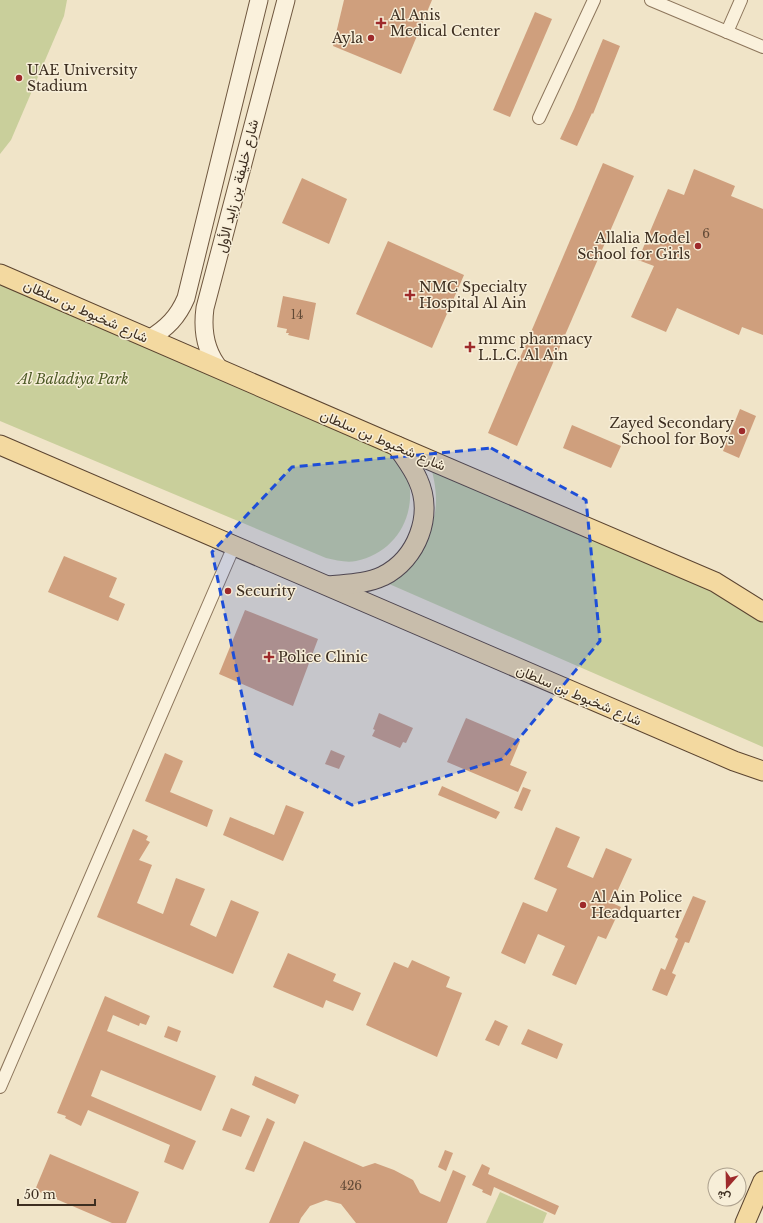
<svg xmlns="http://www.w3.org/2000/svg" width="763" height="1223" font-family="'Libre Baskerville',Vazirmatn,serif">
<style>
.green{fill:#c9cf9b}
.building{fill:#cf9f7d}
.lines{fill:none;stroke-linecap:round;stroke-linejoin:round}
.street-casing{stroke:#8d765c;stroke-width:14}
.secondary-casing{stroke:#6f573f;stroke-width:19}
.primary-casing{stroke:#5b4430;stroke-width:21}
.street{stroke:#faf1dc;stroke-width:12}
.secondary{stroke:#faf1dc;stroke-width:17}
.primary{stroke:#f3d9a0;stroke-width:19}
.marked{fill:#1d4ed8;fill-opacity:0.2;stroke:#1d4ed8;stroke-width:3;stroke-dasharray:8 5;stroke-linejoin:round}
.poi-dot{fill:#9e2a2b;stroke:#f7eed8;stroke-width:1.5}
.labels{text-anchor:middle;stroke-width:3;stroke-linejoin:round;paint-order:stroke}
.number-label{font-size:12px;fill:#624a37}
.poi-label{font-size:14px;fill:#3d2e20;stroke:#f7eed8;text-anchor:start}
.street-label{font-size:14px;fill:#3d2e20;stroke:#f7eed8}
.park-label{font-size:14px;font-style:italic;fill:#4d5a26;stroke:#f7eed8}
</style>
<rect width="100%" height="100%" fill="#f0e4c8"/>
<!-- green -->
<g class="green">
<path d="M0,0h67l-3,16 -53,124 -11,14z"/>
<path d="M0,278l149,61 247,117c6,10 13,22 14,34 2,35 -20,64 -54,71 -10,2 -20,-1 -30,-3l-326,-137z"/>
<path d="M430,464l333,149v134l-383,-167c15,-15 34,-30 47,-48 14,-18 9,-49 3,-68z"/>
<path d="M500,1192l47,21 -4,10h-57z"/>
</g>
<!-- building -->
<g class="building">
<path d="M344,0h88l-31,74 -68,-28z"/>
<path d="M535,12l17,7 -42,98 -17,-7z"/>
<path d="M603,39l17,7 -27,68 -1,-1 -15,33 -17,-7 14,-30z"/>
<path d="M603,163l31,13 -117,270 -29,-13z"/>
<path d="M694,169l41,17 -4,10 32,13v126l-21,-8 -3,8 -62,-27 -11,24 -35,-15 23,-51 -16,-6 30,-71 16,6z"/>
<path d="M302,178l45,21 -18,45 -47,-21z"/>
<path d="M388,241l76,34 -32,73 -76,-34z"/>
<path d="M283,296l33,7 -7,37 -21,-5 1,-2h-3l1,-4 -10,-2z"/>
<path d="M740,409l16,7 -17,42 -16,-7z"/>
<path d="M572,425l49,21 -10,22 -48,-20z"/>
<path d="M64,556l53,22 -8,19 16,7 -7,17 -70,-29z"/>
<path d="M245,610l73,29 -25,67 -74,-32z"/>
<path d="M379,713l34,15 -7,15 -3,-1 -3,6 -28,-12 3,-6 -2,-1z"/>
<path d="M466,718l54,23 -10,24 17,7 -9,20 -71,-30z"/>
<path d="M331,750l14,6 -6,13 -14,-5z"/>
<path d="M165,753l18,8 -13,31 43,18 -6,17 -62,-26z"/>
<path d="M442,786l58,26 -4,7 -58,-24z"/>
<path d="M523,787l8,3 -9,21 -8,-3z"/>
<path d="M286,805l18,7 -21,49 -60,-26 7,-18 44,18z"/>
<path d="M556,827l24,10 -13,30 26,11 13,-30 26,11 -20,44 9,4 -15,32 -8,-3 -22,49 -24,-10 13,-29 -27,-12 -13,30 -24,-11 22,-51 24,10 10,-23 -23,-10z"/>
<path d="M133,829l15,7 -2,4 4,2 -11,18 13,5 -15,38 26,11 13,-36 29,11 -15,36 26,12 15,-37 28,12 -26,62 -136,-57z"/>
<path d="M693,896l13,5 -17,42 -4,-1 -13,31 4,2 -9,21 -15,-6 9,-22 4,2 13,-31 -3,-2z"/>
<path d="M288,953l48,21 -3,7 28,12 -8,18 -27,-11 -3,8 -50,-21z"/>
<path d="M412,960l38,17 -4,10 16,6 -25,64 -71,-32 28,-63 14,6z"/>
<path d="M105,996l45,20 -4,9 -6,-2 -1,3 -26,-11 -6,16 109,45 -15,35 -100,-41 -10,26 105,45 -13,29 -19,-8 6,-17 -82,-35 -7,16 -16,-8 1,-2 -9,-3z"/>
<path d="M495,1020l13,6 -9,20 -14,-6z"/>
<path d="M168,1026l13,5 -4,11 -13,-5z"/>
<path d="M528,1029l35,15 -6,15 -36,-15z"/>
<path d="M255,1076l44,19 -4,9 -43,-19z"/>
<path d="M231,1108l19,8 -9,21 -19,-7z"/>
<path d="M267,1118l8,4 -21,50 -9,-3z"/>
<path d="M304,1141l59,26 12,-4 19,7 19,10 7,13 20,9 13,-32 13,6 -19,47h-91l-15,-19 -15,-4 -16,6 -9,12 -2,5h-30z"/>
<path d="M445,1150l8,3 -7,18 -8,-4z"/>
<path d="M50,1154l89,38 -13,31h-14l-77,-33z"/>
<path d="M482,1164l8,4 -2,6 71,32 -4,9 -61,-28 -3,9 -9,-4 1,-2 -11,-5z"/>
</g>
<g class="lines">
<defs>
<g id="street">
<path d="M651,0l112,47"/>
<path d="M727,32l14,-32"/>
<path d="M539,118l55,-118"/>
<path d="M0,1087l234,-541"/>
</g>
<g id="secondary">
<path d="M149,339c18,-11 29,-22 37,-41l73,-298"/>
<path d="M220,369c-15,-18 -18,-39 -15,-61l81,-308"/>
</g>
<g id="primary">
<path d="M0,274l397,172 318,136 48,30"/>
<path d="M0,445l734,316 29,10"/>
<path d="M329,586c18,-2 37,-2 54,-10 34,-17 51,-61 35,-96 -5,-12 -14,-23 -21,-34"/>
<path d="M745,1223l18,-42"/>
</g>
</defs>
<!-- street casing -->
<use href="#street" class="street-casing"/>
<!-- secondary casing -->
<use href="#secondary" class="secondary-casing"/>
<!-- primary casing -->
<use href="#primary" class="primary-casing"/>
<!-- street -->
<use href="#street" class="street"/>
<!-- secondary -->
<use href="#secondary" class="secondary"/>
<!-- primary -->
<use href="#primary" class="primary"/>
</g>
<!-- marked area -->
<path class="marked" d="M491,448l95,52 14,141 -98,118 -150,46 -98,-52 -42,-201 80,-85z"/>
<!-- markers -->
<g class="poi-dot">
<path d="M379 17h4v4h4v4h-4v4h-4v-4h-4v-4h4z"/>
<circle cx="371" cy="38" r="4"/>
<circle cx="19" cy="78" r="4"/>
<circle cx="698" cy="246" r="4"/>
<path d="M408 289h4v4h4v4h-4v4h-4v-4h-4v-4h4z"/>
<path d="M468 341h4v4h4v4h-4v4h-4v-4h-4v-4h4z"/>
<circle cx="742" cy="431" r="4"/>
<circle cx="228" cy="591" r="4"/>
<path d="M267 651h4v4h4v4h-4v4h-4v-4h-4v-4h4z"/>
<circle cx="583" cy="905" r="4"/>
</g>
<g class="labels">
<!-- number labels -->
<g class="number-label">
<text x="706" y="238">6</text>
<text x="297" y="319">14</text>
<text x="351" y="1190">426</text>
</g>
<!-- poi labels -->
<g class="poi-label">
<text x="390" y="20">Al Anis<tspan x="390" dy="16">Medical Center</tspan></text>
<text x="363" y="43" text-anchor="end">Ayla</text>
<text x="27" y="75">UAE University<tspan x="27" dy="16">Stadium</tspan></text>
<text x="690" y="243" text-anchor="end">Allalia Model<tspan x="690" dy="16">School for Girls</tspan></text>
<text x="419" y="292">NMC Specialty<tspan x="419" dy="16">Hospital Al Ain</tspan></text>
<text x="478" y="344">mmc pharmacy<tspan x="478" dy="16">L.L.C. Al Ain</tspan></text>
<text x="734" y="428" text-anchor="end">Zayed Secondary<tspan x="734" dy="16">School for Boys</tspan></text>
<text x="236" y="596">Security</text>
<text x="278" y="662">Police Clinic</text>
<text x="591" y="902">Al Ain Police<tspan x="591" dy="16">Headquarter</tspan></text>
</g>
<!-- street labels -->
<g class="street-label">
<text transform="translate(237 186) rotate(-76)" y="5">شارع خليفة بن زايد الأول</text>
<text transform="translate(86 311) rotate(24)" y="5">شارع شخبوط بن سلطان</text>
<text transform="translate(383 440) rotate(23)" y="5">شارع شخبوط بن سلطان</text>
<text transform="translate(579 695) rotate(23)" y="5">شارع شخبوط بن سلطان</text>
</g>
<!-- park labels -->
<g class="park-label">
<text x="73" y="384">Al Baladiya Park</text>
</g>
</g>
<!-- north arrow -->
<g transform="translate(727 1187) rotate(200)"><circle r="19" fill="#f7eed8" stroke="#ada18e"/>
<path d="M0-3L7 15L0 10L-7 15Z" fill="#9e2a2b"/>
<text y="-6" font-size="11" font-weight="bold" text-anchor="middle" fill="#3d2e20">ش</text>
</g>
<!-- scale -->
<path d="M18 1199v6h77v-6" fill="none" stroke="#3d2e20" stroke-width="2"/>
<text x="24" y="1199" font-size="12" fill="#3d2e20" stroke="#f7eed8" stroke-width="3" paint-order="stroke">50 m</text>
</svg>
